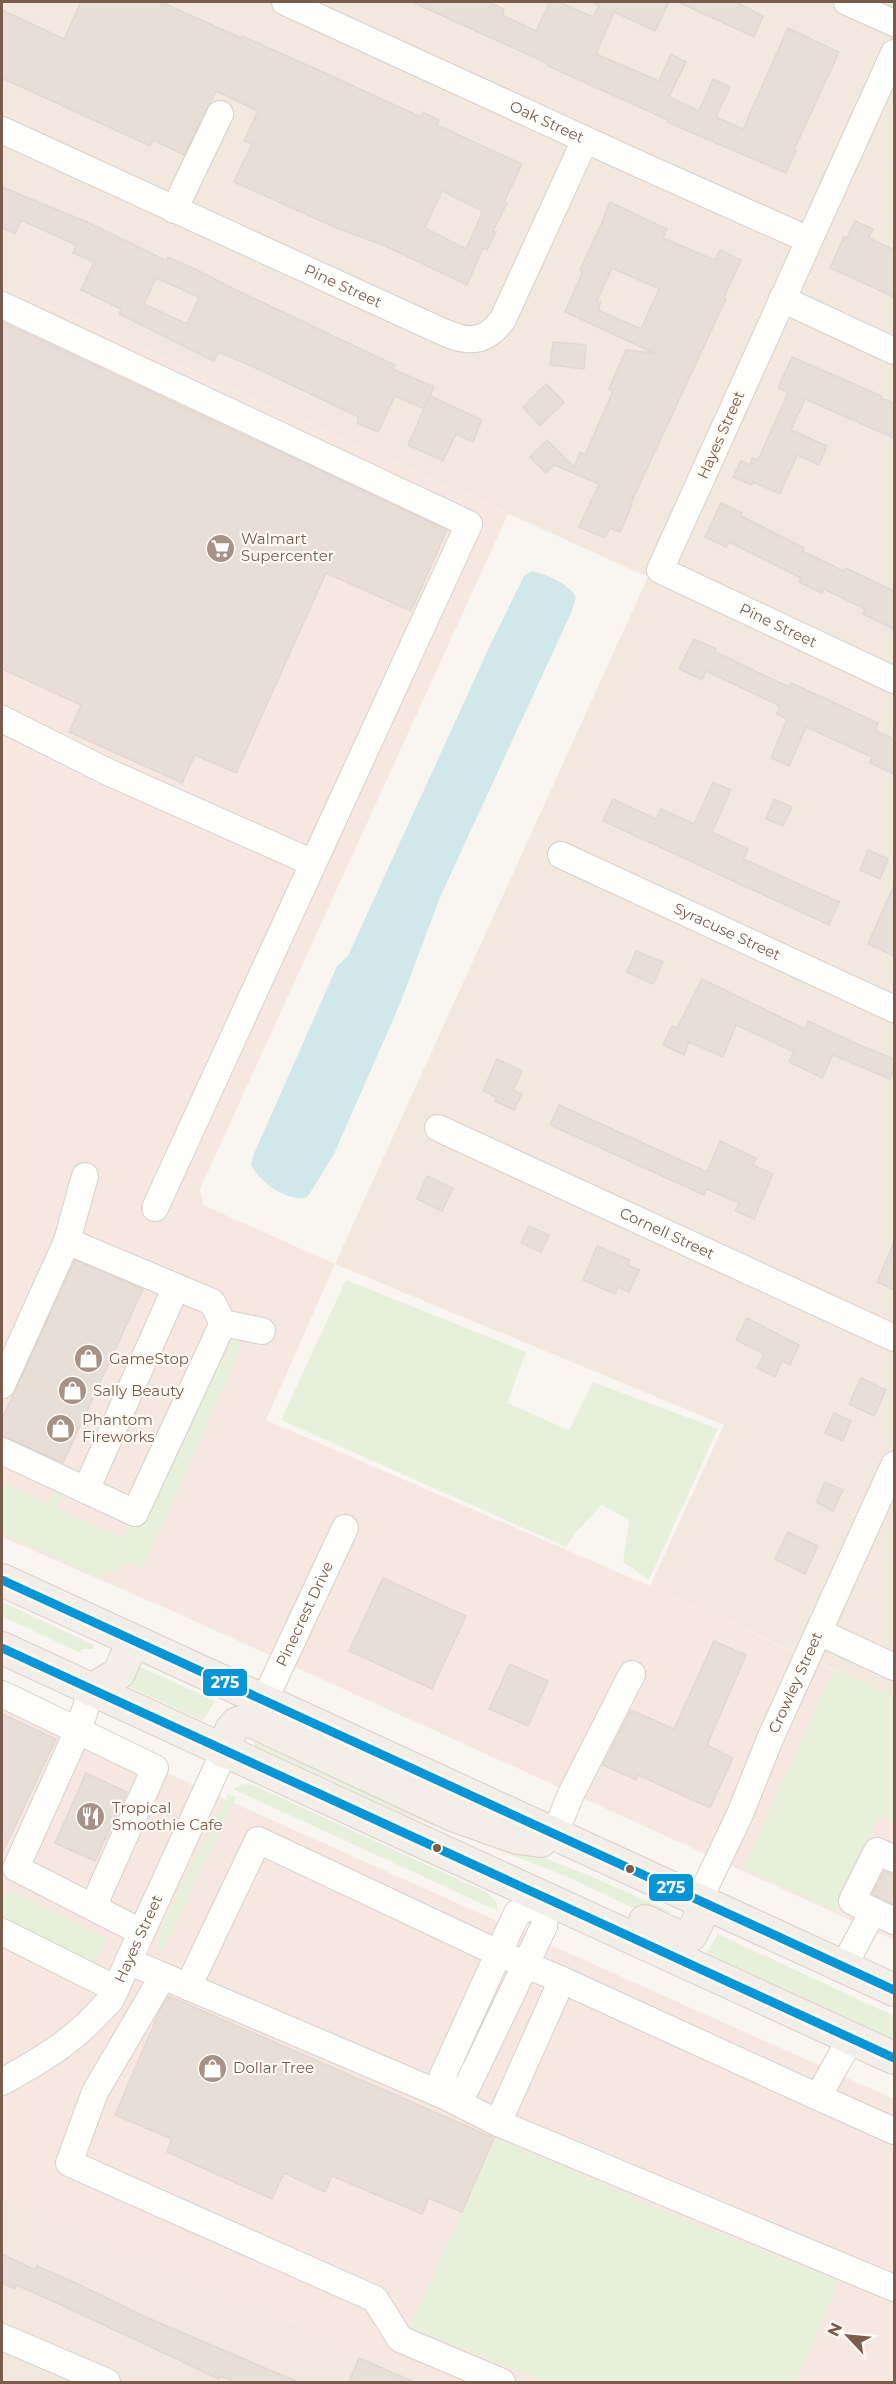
<svg xmlns="http://www.w3.org/2000/svg" width="896" height="2384" font-family="Montserrat,sans-serif">
<style>
.residential{fill:#f2e8de}
.commercial{fill:#f6e8e1}
.green{fill:#e7f0db}
.water{fill:#d0e8ea}
.building{fill:#e6ded7;stroke:#e2d8d2;stroke-width:1.5;fill-rule:evenodd}
.lines{fill:none;stroke-linecap:round;stroke-linejoin:round}
.minor-casing{stroke:#d7d1cb;stroke-width:28}
.major-casing{stroke:#dad1cc;stroke-width:34}
.minor{stroke:#fefefd;stroke-width:26}
.major{stroke:#f3eee8;stroke-width:32}
.bus-1-casing{stroke:#fffaf3;stroke-width:14}
.bus-1{stroke:#0696d7;stroke-width:9}
.bus-dot{fill:#7a5c4d;stroke:#fffaf3;stroke-width:2}
.labels{text-anchor:middle;stroke-width:4.5;stroke-linejoin:round;paint-order:stroke}
.street-label{font-size:15px;fill:#7a5c4d;stroke:#fffaf3}
.poi-label{font-size:15px;fill:#7a5c4d;stroke:#fffaf3;text-anchor:start}
.line-badge{stroke:#fffaf3;stroke-width:2}
.badge-label{font-size:16px;text-anchor:middle;font-weight:bold;fill:#fff}
</style>
<rect width="100%" height="100%" fill="#f9f5f0"/>
<!-- residential -->
<g class="residential">
<path d="M2,2h892v1818l-54,-148 -190,-86 74,-161 -389,-161 313,-687 -646,-293z"/>
<path d="M2,2195l427,187h-427z"/>
</g>
<!-- commercial -->
<g class="commercial">
<path d="M2,284l506,230 -308,675 3,16 132,59 -69,156 384,166 190,87 54,147v120l-715,-326 -177,-77z"/>
<path d="M2,1699l892,400v283h-465l-427,-187z"/>
</g>
<!-- green -->
<g class="green">
<path d="M346,1280l180,72 -19,51 62,27 24,-48 125,47 -69,151 -26,-18 6,-42 -27,-15 -25,26 -11,16 -285,-127z"/>
<path d="M231,1339l9,5 -2,13 -96,211 -13,-4 -32,13 -95,-44v-51l47,22 7,-13h4l2,4 -6,13 65,30 7,-13 3,-1 97,-184z"/>
<path d="M2,1602l92,43 -1,4h-11l-2,4 -78,-37z"/>
<path d="M136,1665l79,36 -12,20 -78,-36z"/>
<path d="M834,1669l60,27v127l-15,-7 -43,95 -93,-43z"/>
<path d="M255,1740l194,81 139,54 84,37 -2,5 -9,4 -100,-47 -155,-59 -152,-70z"/>
<path d="M243,1784l10,1 233,107 10,10 2,9 -265,-122z"/>
<path d="M228,1794l8,3 -75,156 -3,-13 3,-12z"/>
<path d="M10,1891l97,47 -11,23 -14,-1 -80,-40v-27l4,2z"/>
<path d="M718,1934l176,82v24l-188,-86z"/>
<path d="M499,2139l179,78 161,64 -43,101h-252l-134,-55 84,-185z"/>
</g>
<!-- water -->
<path class="water" d="M532,571c15,4 36,12 44,26l-5,16 -130,282 -42,111 -65,148 -24,39 -4,5c-22,2 -44,-14 -55,-33l3,-11 83,-188 11,-10 145,-317 31,-63z"/>
<!-- building -->
<g class="building">
<path d="M81,2h80l80,36 1,-2 83,37 96,44 2,-5 16,8 -2,5 85,39 -18,38 3,1 -14,28 3,1 -9,18 -4,-2 -16,37 -84,-40 -44,-16 -105,-47 18,-38 -8,-3 14,-30 -42,-20 -32,64 -31,-15 -3,6 -148,-68v-68l62,29zM442,191l39,19 1,3 -16,36 -41,-21z"/>
<path d="M412,2h76l16,7 -2,6 34,16 14,-29h9l34,15 6,-12 -7,-3h77l-14,29 -41,-19 -18,42 63,27 12,-27 15,8 -17,35 30,14 14,-32 17,8 -14,30 27,12 45,-101 51,24 -45,98 2,1 -10,22 -119,-51 1,-2 -120,-54 1,-2z"/>
<path d="M678,2h58l27,14 -9,21z"/>
<path d="M2,187l85,35 80,39 1,-4 27,12 39,20 161,76 -2,4 41,18 -4,9 52,24 -9,22 -17,-8 -13,27 -35,-16 21,-48 -5,12 -29,-13 -17,36 -21,-9 2,-6 -99,-47 -41,-18 -5,9 -95,-47 2,-5 -40,-19 13,-28 -21,-9 3,-8 -55,-25 -6,14 -13,-6zM156,278l43,19 -12,27 -43,-20z"/>
<path d="M610,202l57,27 -4,9 52,22 5,-10 21,10 -17,37 2,2 -96,206h2l-12,27 -10,-4 -5,10 -26,-11 20,-43 -45,-19 -8,8 -16,-16 17,-17 27,27 6,-15 5,3 28,-64 -4,-2 17,-39 28,3 -89,-41 18,-41 -3,-1 25,-54h-1zM612,268l47,21 -18,40 -43,-19 3,-8 -4,-1z"/>
<path d="M855,221l18,8 -4,9 25,12v47l-64,-29 14,-31 3,1z"/>
<path d="M2,322l445,208 -36,81 -85,-38 -90,200 -41,-18 -13,28 -113,-51 12,-27 -79,-36z"/>
<path d="M553,342l33,3 -2,24 -34,-4z"/>
<path d="M792,357l90,39 -1,2 13,5v35l-89,-39 -14,31 36,16 -8,19 -22,-10 -17,39 -27,-12 -1,3 -19,-8 8,-16 9,4 2,-7 6,2 30,-67 -10,-5z"/>
<path d="M546,384l18,18 -24,24 -17,-19z"/>
<path d="M721,503l21,10 -1,3 63,32 -2,3 42,20 2,-3 48,23v38l-31,-15 2,-5 -41,-20 -2,4 -23,-11 2,-4 -72,-36 -3,5 -21,-10z"/>
<path d="M694,639l22,10 -1,3 74,35 2,-4 87,40 -3,7 19,9v35l-24,-11 2,-6 -66,-30 -17,39 -18,-8 16,-39 -10,-5 3,-8 -74,-35 -4,9 -23,-11z"/>
<path d="M713,782l18,8 -19,42 36,17 -5,10 96,43 -10,23 -226,-104 10,-22 43,20 5,-10 33,15z"/>
<path d="M774,799l18,8 -9,19 -17,-7z"/>
<path d="M868,850l20,9 -8,20 -20,-9z"/>
<path d="M894,885v71l-26,-12z"/>
<path d="M636,951l27,11 -10,22 -26,-12z"/>
<path d="M702,979l103,50 3,-8 56,26 30,12v10l-4,10 -57,-24 -11,23 -33,-16 5,-10 -58,-27 -13,32 -34,-15 -5,13 -21,-10 9,-19 5,2z"/>
<path d="M497,1059l25,12 -9,19 9,4 -8,16 -19,-9 1,-4 -13,-6z"/>
<path d="M559,1105l148,67 13,-31 36,17 -3,7 20,9 -19,45 -19,-8 4,-8 -32,-14 -3,6 -154,-70z"/>
<path d="M427,1176l26,12 -11,23 -25,-12z"/>
<path d="M529,1226l20,9 -8,17 -20,-9z"/>
<path d="M894,1242v48l-17,-8z"/>
<path d="M597,1246l33,14 -2,5 11,5 -10,22 -11,-5 -3,7 -32,-14z"/>
<path d="M75,1260l68,29 -80,174 -61,-27v-17z"/>
<path d="M747,1318l52,27 -9,20 -8,-4 -7,16 -18,-9 7,-14 -28,-14z"/>
<path d="M861,1378l25,12 -12,26 -25,-12z"/>
<path d="M834,1413l17,8 -8,20 -18,-8z"/>
<path d="M825,1482l18,8 -10,21 -17,-9z"/>
<path d="M788,1532l30,14 -13,28 -30,-15z"/>
<path d="M383,1578l83,38 -34,73 -83,-38z"/>
<path d="M714,1641l32,14 -39,90 26,13 -23,50 -72,-33 -2,5 -33,-15 28,-55 43,19z"/>
<path d="M510,1664l38,17 -20,45 -39,-17z"/>
<path d="M2,1714l54,25 -54,115z"/>
<path d="M86,1773l41,19 -32,69 -40,-18z"/>
<path d="M884,1871l10,4v30l-22,-11z"/>
<path d="M169,1996l325,142 -32,74 -33,-14 -7,16 -90,-38 -7,16 -41,-19 -12,26 -105,-47 5,-13 -57,-24 45,-105z"/>
<path d="M2,2254l33,16 2,-4 41,18 70,34 150,64h-63l-15,-6 -1,3 -162,-76 -41,-18 -1,4 -13,-6z"/>
<path d="M359,2358l55,24h-65z"/>
</g>
<g class="lines">
<defs>
<g id="minor">
<path id="s1" d="M285,2l356,163 168,75"/>
<path d="M847,2l47,21"/>
<path id="s2" d="M894,53l-234,517 234,110"/>
<path id="s3" d="M2,130l417,191c33,14 59,34 84,-2l82,-179"/>
<path d="M174,210l46,-96"/>
<path d="M782,299l112,52"/>
<path d="M2,305l467,219 -314,684"/>
<path d="M2,719l106,53 205,91"/>
<path id="s4" d="M561,855l333,154"/>
<path id="s5" d="M438,1128l456,210"/>
<path d="M67,1241l145,61 11,21"/>
<path d="M2,1385l65,-144 18,-65"/>
<path d="M2,1451l133,62 88,-190 39,8"/>
<path d="M86,1490l90,-203"/>
<path d="M819,1632l75,35"/>
<path d="M92,1690l-14,40 -62,138 125,64"/>
<path d="M2,1694l153,74 -62,139"/>
<path id="s6" d="M264,1701l81,-173"/>
<path d="M555,1833l16,-39 61,-120"/>
<path d="M894,1859l-17,-8 -25,50 42,20"/>
<path d="M547,1899l-3,27 -77,161 -22,9 -2,-21 74,-162z"/>
<path id="s7" d="M699,1900l41,-86 30,-75 124,-274"/>
<path d="M2,1932l114,57"/>
<path d="M128,1961l35,15 -68,116 -26,71 306,136 25,40 102,43"/>
<path d="M844,1966l29,-55"/>
<path d="M163,1976l282,120 53,27 64,-143 256,117 33,-59"/>
<path d="M188,1987l70,-147 240,113 64,27"/>
<path id="s8" d="M2,2082c45,-25 75,-43 109,-83l113,-247"/>
<path d="M818,2097l76,34"/>
<path d="M498,2123l396,165"/>
<path d="M2,2337l105,45"/>
</g>
<g id="major">
<path d="M2,1580l892,410"/>
<path d="M2,1648c296,139 596,272 892,410"/>
<path d="M92,1690l27,-17 14,-32"/>
<path d="M224,1752l7,-22 6,-7 12,-3 206,96 63,22 23,3"/>
<path d="M645,1921c14,6 31,18 46,14l9,-18 -1,-17"/>
</g>
</defs>
<!-- minor casing -->
<use href="#minor" class="minor-casing"/>
<!-- major casing -->
<use href="#major" class="major-casing"/>
<!-- minor -->
<use href="#minor" class="minor"/>
<!-- major -->
<use href="#major" class="major"/>
<defs>
<g id="bus-1">
<path d="M2,1580l892,410"/>
<path d="M2,1648l892,410"/>
</g>
</defs>
<!-- bus-1 casing -->
<use href="#bus-1" class="bus-1-casing"/>
<!-- bus-1 -->
<use href="#bus-1" class="bus-1"/>
</g>
<!-- icons -->
<defs>
<symbol id="supermarket-disc" viewBox="-11 -11 22 22"><circle r="9.5" fill="#a69286" stroke="#fffaf3"/><path d="M-6-5.5h2.5l.6 2H6L4.5 2H-2.5L-4.4-4H-6ZM-1.5 3.2a1.3 1.3 0 1 0 .1 0ZM3 3.2a1.3 1.3 0 1 0 .1 0Z" fill="#fff"/></symbol>
<symbol id="shop-disc" viewBox="-11 -11 22 22"><circle r="9.5" fill="#a69286" stroke="#fffaf3"/><path d="M-5-2.5h2.3a2.7 3.5 0 0 1 5.4 0H5L5.5 6h-11ZM-1.5-2.5h3a1.5 2.3 0 0 0-3 0Z" fill="#fff"/></symbol>
<symbol id="restaurant-disc" viewBox="-11 -11 22 22"><circle r="9.5" fill="#a69286" stroke="#fffaf3"/><path d="M-5-6h1v4h1v-4h1v4h1v-4h1v5L-1.5 .5V6h-2V.5L-5-1ZM5-6V6H3V1.5H1.5Q1.5-4 5-6Z" fill="#fff"/></symbol>
</defs>
<g fill-rule="evenodd">
<use href="#supermarket-disc" x="204" y="532" width="33" height="33"/>
<use href="#shop-disc" x="72" y="1342" width="33" height="33"/>
<use href="#shop-disc" x="56" y="1374" width="33" height="33"/>
<use href="#shop-disc" x="44" y="1412" width="33" height="33"/>
<use href="#restaurant-disc" x="74" y="1800" width="33" height="33"/>
<use href="#shop-disc" x="196" y="2052" width="33" height="33"/>
</g>
<!-- markers -->
<g class="bus-dot">
<circle cx="437" cy="1848" r="5"/>
<circle cx="630" cy="1869" r="5"/>
</g>
<g class="labels">
<!-- street labels -->
<g class="street-label">
<text dy="5" stroke="none"><textPath href="#s1" startOffset="288">Oak Street</textPath></text>
<text dy="5" stroke="none"><textPath href="#s3" startOffset="375">Pine Street</textPath></text>
<text transform="translate(721 435) rotate(-66)" y="5">Hayes Street</text>
<text dy="5" stroke="none"><textPath href="#s2" startOffset="698">Pine Street</textPath></text>
<text dy="5" stroke="none"><textPath href="#s4" startOffset="183">Syracuse Street</textPath></text>
<text dy="5" stroke="none"><textPath href="#s5" startOffset="252">Cornell Street</textPath></text>
<text dy="5" stroke="none"><textPath href="#s6" startOffset="96">Pinecrest Drive</textPath></text>
<text dy="5" stroke="none"><textPath href="#s7" startOffset="238">Crowley Street</textPath></text>
<text dy="5" stroke="none"><textPath href="#s8" startOffset="204">Hayes Street</textPath></text>
</g>
<!-- poi labels -->
<g class="poi-label">
<text x="241" y="544">Walmart<tspan x="241" dy="17">Supercenter</tspan></text>
<text x="109" y="1364">GameStop</text>
<text x="93" y="1396">Sally Beauty</text>
<text x="82" y="1425">Phantom<tspan x="82" dy="17">Fireworks</tspan></text>
<text x="112" y="1813">Tropical<tspan x="112" dy="17">Smoothie Cafe</tspan></text>
<text x="233" y="2073">Dollar Tree</text>
</g>
</g>
<g class="line-badge">
<rect x="202" y="1668" width="46" height="29" rx="6" fill="#0696d7"/>
<rect x="648" y="1873" width="46" height="29" rx="6" fill="#0696d7"/>
</g>
<g class="badge-label">
<text x="225" y="1688">275</text>
<text x="671" y="1893">275</text>
</g>
<!-- border -->
<rect width="896" height="2384" fill="none" stroke="#7a5c4d" stroke-width="6"/>
<!-- north arrow -->
<g transform="translate(848 2336) rotate(296)" stroke="#fffaf3" stroke-width="4.5" paint-order="stroke">
<path d="M0-4.5L10 22L0 15L-10 22Z" fill="#7a5c4d"/>
<text y="-9" font-size="16" font-weight="bold" text-anchor="middle" fill="#7a5c4d">N</text>
</g>
</svg>
